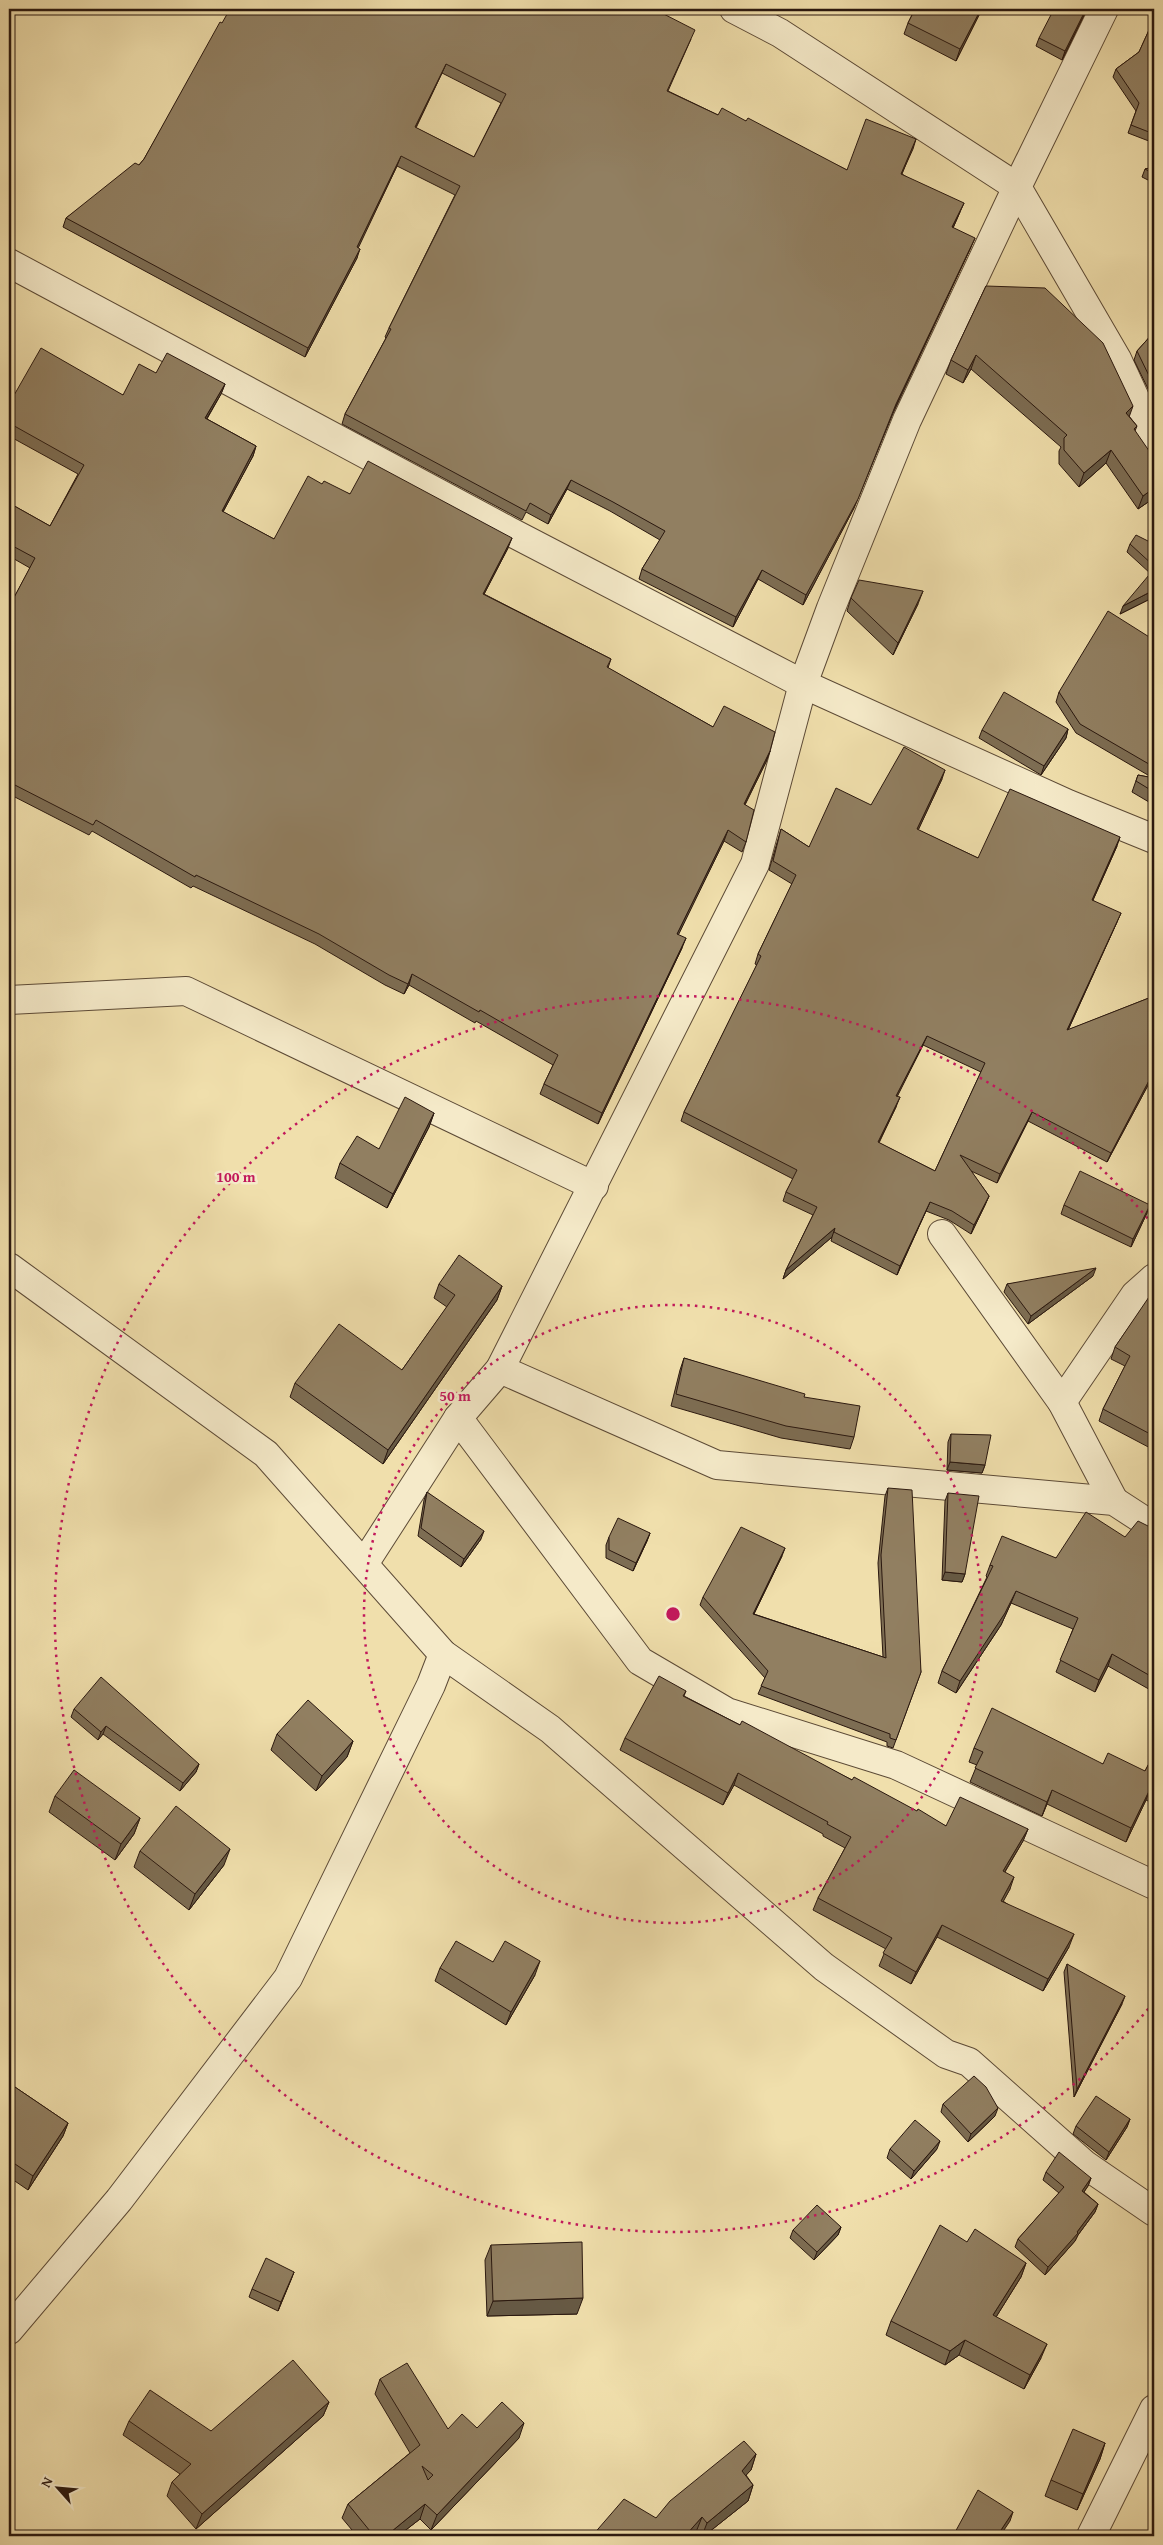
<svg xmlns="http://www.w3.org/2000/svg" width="1163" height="2545" font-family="'Gentium Book Plus',serif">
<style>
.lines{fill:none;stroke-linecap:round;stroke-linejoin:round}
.street-casing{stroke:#5c4a36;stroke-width:30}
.street{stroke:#f5eac9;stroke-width:28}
.wall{fill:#7d6d53;stroke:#2a180f;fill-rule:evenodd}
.shaded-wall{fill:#665944;stroke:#2a180f}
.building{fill:#917f61;stroke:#2a180f;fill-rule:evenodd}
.ring{fill:none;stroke:#c2185b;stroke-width:2.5;stroke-dasharray:2.5 5}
.centre{fill:#c2185b;stroke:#f5eac9;stroke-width:2.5}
.ring-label{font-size:15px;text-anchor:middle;font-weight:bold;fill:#c2185b;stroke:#f5eac9;stroke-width:5;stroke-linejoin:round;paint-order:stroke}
</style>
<rect width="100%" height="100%" fill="#f0dfac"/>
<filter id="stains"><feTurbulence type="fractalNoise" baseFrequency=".004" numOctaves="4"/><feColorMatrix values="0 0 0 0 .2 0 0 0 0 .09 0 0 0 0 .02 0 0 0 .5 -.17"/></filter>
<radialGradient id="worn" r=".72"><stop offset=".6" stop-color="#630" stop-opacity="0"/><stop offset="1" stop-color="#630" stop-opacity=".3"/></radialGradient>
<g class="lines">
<defs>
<g id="street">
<path d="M734,9l46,24 237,154 100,172 37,80"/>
<path d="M9,263l500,268 294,153 265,120 86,35"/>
<path d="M9,1000l177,-9 408,195"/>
<path d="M942,1234l120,168 52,99"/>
<path d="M9,1267l257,187 177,200 107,75 274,238 122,87 23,8 115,102 70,48"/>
<path d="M500,1369l217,96 397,36 40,26"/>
<path d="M1062,1402l73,-107 19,-17"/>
<path d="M458,1418l182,243 87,51 169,53 258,120"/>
<path d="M364,1564l94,-146 42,-49 255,-505 48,-180 28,-76 76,-188 110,-233 87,-178"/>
<path d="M9,2330l110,-130 169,-222 143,-293 12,-31"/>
<path d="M1091,2536l63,-127"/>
</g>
</defs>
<!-- street casing -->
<use href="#street" class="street-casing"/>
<!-- street -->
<use href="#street" class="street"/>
</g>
<!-- wall -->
<g class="wall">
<path d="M915,9h67l-26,52 -52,-27 4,-11z"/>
<path d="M1087,9l-25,51 -26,-14 3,-8z"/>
<path d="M1154,19v124l-26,-10 8,-22 -23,-34 3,-8 23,-17z"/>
<path d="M222,23l469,16 -23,52 50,24 28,6 101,49 69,-31 -14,35 58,38 -7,16 18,19 -78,166 -39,95 -51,97 -45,-26 -25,48 -94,-48 3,-10 18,-29 -50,-29 -43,-22 -19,35 -22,-12 -4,8 -180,-96 3,-10 41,-76 -1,-1 4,-9 66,-133 -58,-29 -39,81 -1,11 -52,99 -242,-130 3,-9 73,-53 5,-6zM442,73l59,30 -27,54 -58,-29z"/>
<path d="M1154,167v16l-12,-6 3,-8z"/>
<path d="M986,286l143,130 8,10 -2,5 19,67 -16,11 -32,-46 -27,24 -20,-23v-13l2,-4 -90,-78 -8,14 -17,-9 5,-14z"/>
<path d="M1154,332v59l-3,4 -17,-35 3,-9z"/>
<path d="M156,373l69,11 -4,10 -14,25 49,27 -3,10 -30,56 51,27 48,-55 28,10 158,54 -24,46 127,65 -3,9 105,59 57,24 -4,11 -21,43 1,37 -4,10 -18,-11 -46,93 4,14 -84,176 -58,-30 4,-10 9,-19 -77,-44 -1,2 -66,-38 -5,9 -19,-9 -70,-41 -122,-58 -2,2 -99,-57 -3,4 -80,-41v-187l21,-39 -21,-12v-53l41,23 28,-52 -69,-38v-32l114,-9z"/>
<path d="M1130,544h24v53l-34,17 31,-40 -24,-22z"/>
<path d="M851,598l67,6 -25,51 -46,-44z"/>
<path d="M1154,640v165l-22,-13 6,-17 15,3 -77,-45 -20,-31 3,-10z"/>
<path d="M1068,729l-2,9 -25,37 -62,-37 3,-8z"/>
<path d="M942,779l-24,51 60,28 139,-12 -24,54 24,22 -49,108 86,-34v78l-47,88 -79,-41 -31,62 -26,-12 18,25 -4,9 -14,29 -22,-14 -23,-9 -29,64 -66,-34 1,-4 -49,42 3,-9 27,-55 -30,-14 3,-9 7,-13 -112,-58 3,-9 73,-147 -2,-1 3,-10 34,-70 -23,-14 12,-41 28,18 62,-42zM923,1045l58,27 -46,99 -56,-28 17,-36 1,-11z"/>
<path d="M434,1113l-5,14 -42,81 -52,-30 5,-15 39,-14z"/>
<path d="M1064,1205l83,8 -16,34 -70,-33z"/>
<path d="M1093,1276l-65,48 -24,-32 3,-8z"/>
<path d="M439,1284l63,2 -5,14 -114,164 -93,-67 5,-14 107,-13 45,-63 -13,-9z"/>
<path d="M1154,1291v159l-55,-29 4,-12 22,-43 -14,-7 4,-12z"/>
<path d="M684,1358l120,39 50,40 -4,12 -69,-11 -110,-32 9,-36z"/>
<path d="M951,1434l34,31 -3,8 -35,-3 1,-28z"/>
<path d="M888,1488l33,184 -28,76 -6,-2v-4l-129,-48 7,-16 -65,-73 3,-8 79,-41 -28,58 129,43 -5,-94 7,-67z"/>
<path d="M427,1492l54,47 -20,28 -43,-31 6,-36z"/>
<path d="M948,1493l17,81 -3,8 -20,-2 3,-79z"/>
<path d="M1154,1495v14l-4,-3z"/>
<path d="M1154,1529v163l-46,-26 -13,26 -39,-20 17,-43 -62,-26 -10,22 -45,68 -18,-10 4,-12 45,-94 -1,-1 4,-11 66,-7z"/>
<path d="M650,1533l-3,8 -14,30 -27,-13v-13l3,-8z"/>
<path d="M686,1691l-2,5 56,29 206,101 82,3 -5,12 -18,31 5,17 -7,12 66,46 -26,44 -106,-54 -26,47 -32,-18 7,-17 -73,-39 5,-12 27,-50 -22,-12v-2l-89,-49 -11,20 -103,-55 5,-12z"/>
<path d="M74,1709l125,55 -3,8 -16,19 -77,-57 -5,6 -27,-23z"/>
<path d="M277,1734l76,7 -6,16 -31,34 -45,-41z"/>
<path d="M974,1748l129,16 42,7 9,-17v50l-8,-4 -20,42 -79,-38 -5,12 -72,-34 7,-17 -8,-3z"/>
<path d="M55,1796l85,22 -6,16 -19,26 -66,-48z"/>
<path d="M140,1851l84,14 -35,45 -55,-43z"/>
<path d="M493,1962l42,13 -29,50 -71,-44 5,-13z"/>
<path d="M1067,1964l55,40 -48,93 -10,-125z"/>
<path d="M9,2083l59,40 -5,13 -35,54 -19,-13z"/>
<path d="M943,2104l52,12 -27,26 -27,-30z"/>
<path d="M1130,2119l-3,8 -21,33 -33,-26 3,-8z"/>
<path d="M890,2149h47l-26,30 -24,-21z"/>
<path d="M1046,2172l45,6 -3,8 -4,6 14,12 -3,8 -17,23 -3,6 -30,34 -30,-28 3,-8 41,-46 -16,-13z"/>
<path d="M841,2227l-3,8 -24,25 -24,-22 3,-8z"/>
<path d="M967,2242l59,21 -5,14 -25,40 45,41 -17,31 -65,-34 -14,10 -59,-30 5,-14z"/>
<path d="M491,2245l86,69 -90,2 -2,-56z"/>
<path d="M294,2272l-16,39 -29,-14 3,-8z"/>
<path d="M380,2379l68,50 29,-1 42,10 -88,92 -11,-11 -22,17h-41l-15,-18 6,-14 62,-51 -35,-59z"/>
<path d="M329,2402l-6,14 -127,113 -29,-33 5,-14 8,-8 -57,-39 6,-14 82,10z"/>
<path d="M1105,2443l-5,16 -23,51 -32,-14 6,-16z"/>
<path d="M756,2454l-5,16 -5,5 7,10 -5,16 -44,35h-5l-3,-4 -104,4 64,-18z"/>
</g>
<!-- shaded-wall -->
<g class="shaded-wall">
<path d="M981,9h1l-26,52 4,-12z"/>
<path d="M1086,9h1l-25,51 3,-9z"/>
<path d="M446,64l-4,9 -31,64 4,-10z"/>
<path d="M916,139l-3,10 -16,35 4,-10z"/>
<path d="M401,156l-4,10 -43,91 3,-10z"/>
<path d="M964,203l-4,9 -11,25 3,-10z"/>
<path d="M975,238l-4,9 -78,166 -39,95 -51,97 3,-10z"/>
<path d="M360,249l-3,9 -52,99 3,-9z"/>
<path d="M976,355l-5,14 -8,14 5,-13z"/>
<path d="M225,384l-4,10 -20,34 4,-10z"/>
<path d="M1154,386v5l-3,4z"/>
<path d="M1133,406l-5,14 -2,-7z"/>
<path d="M256,446l-3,10 -35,65 4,-10z"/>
<path d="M1111,450l-5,13 -27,24 5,-14z"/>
<path d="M571,480l-4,9 -19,35 3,-9z"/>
<path d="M1154,488v10l-16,11 5,-13z"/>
<path d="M512,538l-4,10 -29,56 4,-10z"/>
<path d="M762,570l-4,9 -25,48 3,-10z"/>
<path d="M1154,590v7l-34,17 3,-8z"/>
<path d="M923,591l-5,13 -25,51 5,-12z"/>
<path d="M1068,729l-2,9 -25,37 3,-9z"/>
<path d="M770,751l-4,11 -26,52 4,-10z"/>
<path d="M945,770l-3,9 -28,60 3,-10z"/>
<path d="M728,830l-4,11 -50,103 3,-10z"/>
<path d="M1120,837l-3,9 -28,63 3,-9z"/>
<path d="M1121,913l-4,9 -53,117 3,-9z"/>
<path d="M686,938l-4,10 -84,176 4,-11z"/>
<path d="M412,974l-3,11 -5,9z"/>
<path d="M927,1036l-4,9 -30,60 3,-9z"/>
<path d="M1154,1071v3l-47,88 4,-9z"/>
<path d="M900,1097l-4,10 -22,45 4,-10z"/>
<path d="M1032,1112l-4,9 -31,62 3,-9z"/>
<path d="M434,1113l-5,14 -42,81 6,-14z"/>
<path d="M989,1196l-4,9 -14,29 3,-9z"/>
<path d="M930,1202l-4,9 -29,64 3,-9z"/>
<path d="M1150,1205l-3,8 -16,34 2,-8z"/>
<path d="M835,1228l-3,9 -49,42 3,-9z"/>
<path d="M1096,1268l-3,8 -65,48 3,-8z"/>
<path d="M502,1286l-5,14 -114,164 5,-14z"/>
<path d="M950,1462l35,3 -3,8 -35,-3z"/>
<path d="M484,1531l-3,8 -20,28 3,-8z"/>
<path d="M650,1533l-3,8 -14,30 3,-8z"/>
<path d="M785,1548l-3,8 -32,66 3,-8z"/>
<path d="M945,1572l20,2 -3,8 -20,-2z"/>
<path d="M1016,1591l-5,12 -10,22 -45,68 4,-12z"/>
<path d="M1112,1654l-4,12 -13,26 4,-12z"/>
<path d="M106,1726l-3,8 -5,6 3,-8z"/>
<path d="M353,1741l-6,16 -31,34 6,-15z"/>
<path d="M199,1764l-3,8 -16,19 3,-8z"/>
<path d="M738,1773l-4,12 -11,20 5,-12z"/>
<path d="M1151,1787l-5,13 -20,42 5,-14z"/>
<path d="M1052,1790l-5,14 -5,12 5,-14z"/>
<path d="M140,1818l-6,16 -19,26 6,-16z"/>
<path d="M1028,1829l-5,12 -25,42 5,-12z"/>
<path d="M230,1849l-6,16 -35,45 6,-16z"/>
<path d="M1014,1877l-4,12 -13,24 4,-12z"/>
<path d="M942,1925l-5,12 -26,47 5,-12z"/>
<path d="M1074,1934l-5,13 -26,44 5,-12z"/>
<path d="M540,1961l-5,14 -29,50 5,-13z"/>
<path d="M1125,1996l-3,8 -48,93 3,-8z"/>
<path d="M998,2108l-3,8 -27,26 3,-8z"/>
<path d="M1130,2119l-3,8 -21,33 3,-8z"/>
<path d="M68,2123l-5,13 -35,54 5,-14z"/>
<path d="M940,2141l-3,8 -26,30 3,-8z"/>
<path d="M1091,2178l-3,8 -9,13 3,-8z"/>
<path d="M1098,2204l-3,8 -17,23 -3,6 -30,34 3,-8 29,-35z"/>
<path d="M841,2227l-3,8 -24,25 3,-8z"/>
<path d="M1026,2263l-5,14 -33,53 5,-15z"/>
<path d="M294,2272l-3,8 -13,31 3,-9z"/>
<path d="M583,2298l-6,16 -90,2 6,-15z"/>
<path d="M965,2340l-6,15 -14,10 5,-14z"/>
<path d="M1047,2344l-6,14 -17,31 6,-14z"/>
<path d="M329,2402l-6,14 -127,113 6,-15z"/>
<path d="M524,2423l-5,15 -88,92 6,-15z"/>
<path d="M1105,2443l-5,16 -23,51 6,-16z"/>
<path d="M756,2454l-5,16 -15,16 6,-15z"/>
<path d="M753,2485l-5,16 -44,35h-2l5,-13z"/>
<path d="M425,2504l-5,15 -22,17h-12z"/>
<path d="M1013,2512l-3,9 -10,15h-3z"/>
<path d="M702,2517l-6,15 -3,4h-8z"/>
</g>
<!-- building -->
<g class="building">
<path d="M230,9h424l41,21 -28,61 51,24 4,-7 24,13 2,-3 99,52 19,-51 50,20 -15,35 63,29 -12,24 23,11 -79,166 -38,95 -52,96 -44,-25 -26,47 -94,-48 23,-38 -52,-29 -42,-22 -20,35 -21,-12 -4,8 -181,-97 46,-85 -2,-1 71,-142 -59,-30 -44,91 3,2 -52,99 -242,-130 69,-55 4,2 5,-6 76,-137 2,1zM446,64l60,30 -32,63 -59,-30z"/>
<path d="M915,9h66l-21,40 -52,-26z"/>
<path d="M1054,9h32l-21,42 -26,-13z"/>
<path d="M1154,19v115l-23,-9 8,-22 -23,-34 23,-17z"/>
<path d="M1154,167v7l-9,-5z"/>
<path d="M986,286l59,2 58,55 30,63 -7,7 11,13 -3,3 20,29v30l-11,8 -32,-46 -27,23 -20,-23v-12l3,-3 -91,-80 -8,15 -17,-10z"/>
<path d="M1154,332v54l-17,-35z"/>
<path d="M41,348l82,47 16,-31 17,9 11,-20 58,31 -20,34 51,28 -34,65 52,28 34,-63 14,8 2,-3 26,13 18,-33 144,77 -29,56 128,65 -4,8 106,60 11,-21 51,26 -5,19 -26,53 10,6 -8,32 -18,-12 -51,104 9,4 -84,175 -58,-29 14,-29 -78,-45 -1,2 -67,-38 -4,10 -19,-9 -70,-41 -123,-59 -1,2 -99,-57 -3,5 -84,-43v-175l26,-49 -26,-14v-41l41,23 34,-61 -75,-42v-19z"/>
<path d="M1136,535l18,9v22l-24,-22z"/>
<path d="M1154,569v21l-31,16z"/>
<path d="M859,580l64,11 -25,52 -47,-45z"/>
<path d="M1108,611l46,29v127l-74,-43 -21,-32z"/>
<path d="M1004,692l64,37 -24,37 -62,-36z"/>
<path d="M904,747l41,23 -28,59 61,29 32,-69 110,48 -28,63 29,13 -54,117 87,-34v75l-43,82 -79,-41 -32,62 -40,-19 29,41 -15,29 -22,-14 -22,-9 -30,64 -66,-34 1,-4 -49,42 31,-63 -31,-15 11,-22 -113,-58 77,-156 -3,-2 38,-79 -23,-14 8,-32 28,18 27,-59 35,17zM927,1036l58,27 -50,108 -57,-29 22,-45 -4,-1z"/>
<path d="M1138,775l16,3v14l-18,-11z"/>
<path d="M405,1097l29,16 -41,81 -53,-31 17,-27 22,13z"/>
<path d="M1080,1171l70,34 -17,34 -69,-34z"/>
<path d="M459,1255l43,31 -114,164 -93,-67 44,-59 63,46 53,-75 -16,-11z"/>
<path d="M1096,1268l-65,48 -24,-32z"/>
<path d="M1154,1291v145l-51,-27 27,-53 -15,-9 36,-53z"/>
<path d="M684,1358l121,36 -1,3 56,9 -6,31 -68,-11 -110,-32z"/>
<path d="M951,1434l40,1 -6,30 -35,-3z"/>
<path d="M888,1488l24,2 9,182 -25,68 -6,-2v-4l-129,-48 7,-15 -65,-74 38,-70 44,21 -32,66 133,44 -5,-103z"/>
<path d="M427,1492l57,39 -20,28 -43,-31z"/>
<path d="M948,1493l31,3 -14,78 -20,-2z"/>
<path d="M1086,1512l39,25 13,-16 16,8v149l-42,-24 -13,26 -39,-20 18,-42 -62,-27 -11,22 -45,68 -18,-10 51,-105 -3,-1 12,-29 54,22z"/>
<path d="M618,1518l32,15 -14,30 -27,-13v-13z"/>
<path d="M659,1676l27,15 -3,5 57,29 2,-4 110,59 2,-3 63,34 1,-2 28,17 14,-29 68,32 -25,42 11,6 -13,24 73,33 -26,45 -106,-54 -26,47 -33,-19 9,-15 -74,-40 33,-61 -24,-13 1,-2 -90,-49 -10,20 -103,-55z"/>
<path d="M101,1677l98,87 -16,19 -77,-57 -5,6 -27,-23z"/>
<path d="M308,1700l45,41 -31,35 -45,-42z"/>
<path d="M992,1708l111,56 5,-11 37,18 9,-17v34l-3,-1 -20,41 -79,-38 -5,12 -72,-34 8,-16 -9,-4z"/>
<path d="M74,1770l66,48 -19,26 -66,-48z"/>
<path d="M176,1806l54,43 -35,45 -55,-43z"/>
<path d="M456,1941l37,21 12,-21 35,20 -29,51 -71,-44z"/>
<path d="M1067,1964l58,32 -48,93z"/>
<path d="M974,2076l12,11 12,21 -27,26 -28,-30z"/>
<path d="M9,2083l59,40 -35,53 -24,-16z"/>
<path d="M1096,2096l34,23 -21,33 -33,-26z"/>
<path d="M915,2120l25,21 -26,30 -24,-22z"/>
<path d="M1059,2152l32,26 -9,13 16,13 -21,28 1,1 -30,34 -30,-28 46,-52 -18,-15z"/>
<path d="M817,2205l24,22 -24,25 -24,-22z"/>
<path d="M940,2225l27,17 8,-13 51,34 -33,52 54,29 -17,31 -65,-35 -15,11 -59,-30z"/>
<path d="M582,2242l1,56 -90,3 -2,-56z"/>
<path d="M266,2258l28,14 -13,30 -29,-13z"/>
<path d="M293,2360l36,42 -127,112 -30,-32 19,-18 -62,-43 21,-31 61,41z"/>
<path d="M407,2363l41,66 14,-15 15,14 25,-26 22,21 -87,92 -12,-11 -39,32h-12l-26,-32 72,-59 -40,-66zM422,2466l11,9 -5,5z"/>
<path d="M1073,2429l32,14 -22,51 -32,-14z"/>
<path d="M744,2441l12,13 -14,17 11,14 -46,38 -5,-6 -17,19h-93l32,-37 32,19 14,-17z"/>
<path d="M978,2490l35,22 -16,24h-44z"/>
</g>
<!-- distance rings -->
<g class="ring">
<circle cx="673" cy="1614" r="309"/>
<path d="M1153 2003A618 618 0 1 1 1153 1225"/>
</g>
<circle cx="673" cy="1614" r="8" class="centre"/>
<g class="ring-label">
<text x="236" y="1182">100 m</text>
<text x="455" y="1401">50 m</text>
</g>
<!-- margin -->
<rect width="1163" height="2545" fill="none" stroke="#f0dfac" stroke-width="30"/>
<rect x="10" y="10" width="1143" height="2525" fill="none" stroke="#2a180f" stroke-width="2.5"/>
<rect x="15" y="15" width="1133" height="2515" fill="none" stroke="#2a180f"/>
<!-- north arrow -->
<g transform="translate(58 2488) rotate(297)" stroke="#f5eac9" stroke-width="4" paint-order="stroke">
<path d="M0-4L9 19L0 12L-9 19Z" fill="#2a180f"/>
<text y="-8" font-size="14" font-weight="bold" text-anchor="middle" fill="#2a180f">N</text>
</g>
<rect width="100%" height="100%" filter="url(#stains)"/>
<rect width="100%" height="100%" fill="url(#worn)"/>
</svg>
